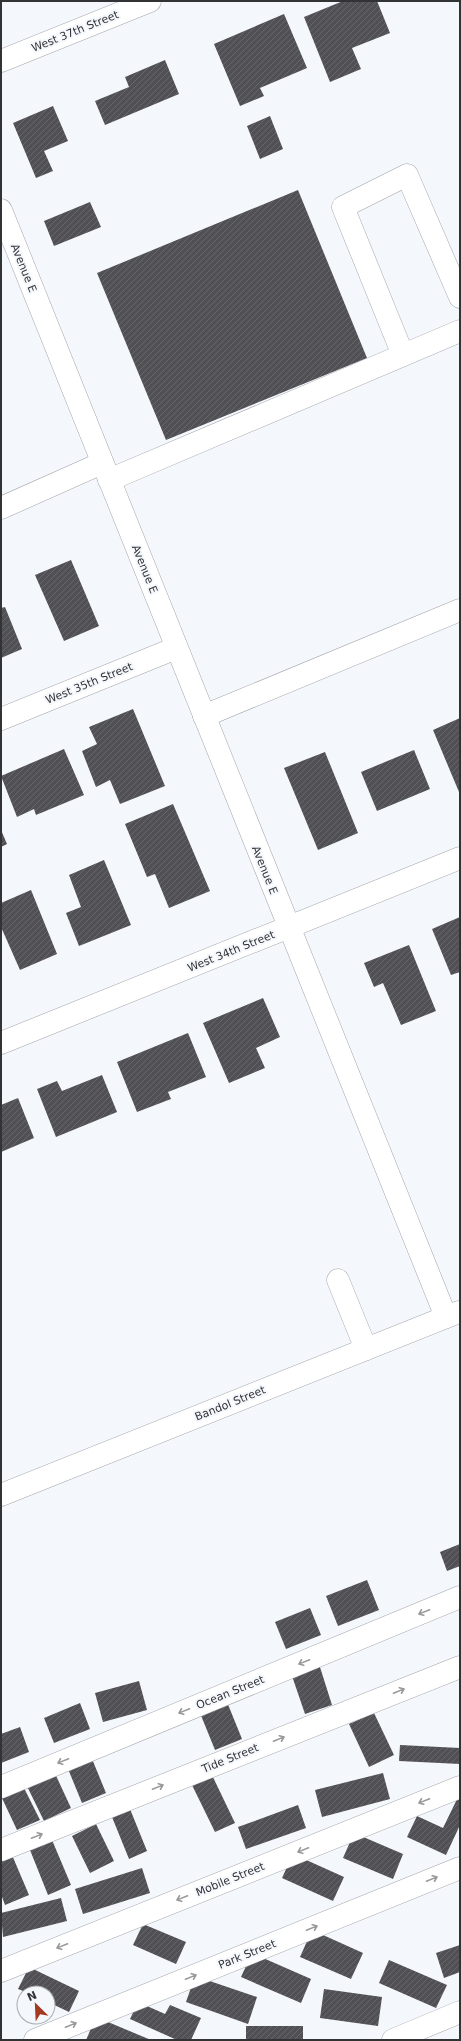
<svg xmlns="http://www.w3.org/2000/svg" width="461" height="2041" font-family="'DejaVu Sans',sans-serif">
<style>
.building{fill:url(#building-hatch)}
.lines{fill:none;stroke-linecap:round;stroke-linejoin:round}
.minor-casing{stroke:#a3a6ab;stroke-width:23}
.minor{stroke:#fff;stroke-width:22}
.oneway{stroke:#98999a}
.labels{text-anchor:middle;stroke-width:4;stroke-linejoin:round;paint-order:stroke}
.street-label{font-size:11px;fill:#323335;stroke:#f4f7fc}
</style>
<defs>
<pattern id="building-hatch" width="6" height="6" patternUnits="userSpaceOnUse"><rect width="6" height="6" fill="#505055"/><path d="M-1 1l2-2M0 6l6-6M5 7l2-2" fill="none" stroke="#67676b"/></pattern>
</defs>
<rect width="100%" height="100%" fill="#f4f7fc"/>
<!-- building -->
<g class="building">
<path d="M343,1h34l13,32 -38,15 9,21 -31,13 -26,-65z"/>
<path d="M284,14l23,54 -47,20 4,8 -24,10 -26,-62z"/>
<path d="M165,60l14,34 -74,31 -10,-24 34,-14 -4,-10z"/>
<path d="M53,106l15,35 -24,10 9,20 -17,7 -23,-55z"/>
<path d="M270,116l13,33 -23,10 -13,-33z"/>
<path d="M298,190l69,168 -201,82 -69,-167z"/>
<path d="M90,202l11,25 -47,19 -10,-25z"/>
<path d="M71,560l28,66 -35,15 -29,-66z"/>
<path d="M5,607l17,42 -21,9v-50z"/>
<path d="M133,709l32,77 -45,18 -10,-24 -14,7 -14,-36 15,-7 -8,-17z"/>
<path d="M460,718v74h-1l-26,-62z"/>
<path d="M64,749l20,46 -48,20 -2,-6 -17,8 -16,-41z"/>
<path d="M414,750l16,39 -53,22 -16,-39z"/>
<path d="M325,752l33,81 -40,17 -34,-82z"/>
<path d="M173,804l37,87 -41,17 -14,-34 -8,3 -22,-53z"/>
<path d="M1,830l6,14 -6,3z"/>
<path d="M104,860l27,65 -52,21 -13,-33 15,-6 -12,-32z"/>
<path d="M31,890l26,64 -37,16 -19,-43v-24z"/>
<path d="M460,917v55l-9,3 -19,-46z"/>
<path d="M409,945l27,66 -35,14 -18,-42 -9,4 -10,-24z"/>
<path d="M263,998l17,39 -24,11 9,20 -36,15 -26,-60z"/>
<path d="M188,1033l18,44 -38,15 3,7 -34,13 -20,-50z"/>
<path d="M102,1075l15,37 -61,25 -19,-48 20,-8 5,10z"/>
<path d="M18,1098l16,40 -33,14v-47z"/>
<path d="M460,1544v22l-13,5 -7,-19z"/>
<path d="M367,1580l12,30 -41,16 -12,-30z"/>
<path d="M310,1608l11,27 -35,14 -11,-27z"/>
<path d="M319,1664l13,41 -27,9 -14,-41z"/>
<path d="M139,1681l8,29 -44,12 -8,-29z"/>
<path d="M227,1702l15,37 -27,11 -15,-37z"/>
<path d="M80,1703l10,26 -36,14 -10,-25z"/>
<path d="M374,1713l20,42 -25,12 -20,-43z"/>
<path d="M20,1727l9,25 -28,11v-29z"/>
<path d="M400,1745l60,3v16l-61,-3z"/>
<path d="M90,1754l16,39 -24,10 -16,-39z"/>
<path d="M52,1767l19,41 -27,13 -20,-41z"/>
<path d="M211,1773l24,50 -20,9 -24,-49z"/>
<path d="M383,1773l7,26 -68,18 -7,-27z"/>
<path d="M22,1784l18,36 -23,10 -16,-34z"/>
<path d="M460,1793v32l-14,30 -39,-18 10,-21 26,12z"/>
<path d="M298,1805l8,23 -60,21 -8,-22z"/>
<path d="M130,1809l17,42 -18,8 -17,-42z"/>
<path d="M96,1824l18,37 -24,12 -18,-37z"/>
<path d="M354,1833l49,21 -10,25 -50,-21z"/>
<path d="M52,1840l19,45 -23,10 -18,-45z"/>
<path d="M293,1854l51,23 -11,24 -51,-23z"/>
<path d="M12,1855l17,40 -24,10 -4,-11v-34z"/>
<path d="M142,1868l8,25 -67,21 -8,-25z"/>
<path d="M61,1898l6,23 -64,16 -2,-24z"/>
<path d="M143,1924l43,18 -10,22 -43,-19z"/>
<path d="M312,1930l51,23 -12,26 -51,-22z"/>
<path d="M460,1945v27l-16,6 -8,-25z"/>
<path d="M252,1953l59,26 -10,24 -60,-26z"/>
<path d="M389,1960l58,25 -11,23 -57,-25z"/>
<path d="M29,1967l50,24 -10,21 -21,-10v-9h-20l-10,-4z"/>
<path d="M195,1976l62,21 -9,27 -62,-22z"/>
<path d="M324,1989l58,8 -4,29 -58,-8z"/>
<path d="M138,2002l27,12 5,-9 31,13 -10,22h-14l-47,-21z"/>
<path d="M96,2017l55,23h-65z"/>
<rect x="246" y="2026" width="57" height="14"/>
</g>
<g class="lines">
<defs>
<g id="minor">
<path d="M1,61l149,-60"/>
<path d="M1,210l445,1107"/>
<path d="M403,355l-60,-148 64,-32 53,122"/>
<path d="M109,480l351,-149"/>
<path d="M1,508l101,-45"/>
<path d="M204,716l256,-106"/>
<path d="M1,719l175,-71"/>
<path d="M1,1043l459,-185"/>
<path d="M338,1280l28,69"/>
<path d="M1,1495l458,-183"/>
<path d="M1,1787l459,-190"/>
<path d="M1,1850l459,-183"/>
<path d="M1,1971l459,-184"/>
<path d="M35,2040l425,-172"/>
<path d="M393,2040l67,-28"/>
</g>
</defs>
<!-- minor casing -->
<use href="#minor" class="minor-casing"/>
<!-- minor -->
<use href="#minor" class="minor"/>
</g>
<!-- one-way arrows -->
<defs><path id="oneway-shaft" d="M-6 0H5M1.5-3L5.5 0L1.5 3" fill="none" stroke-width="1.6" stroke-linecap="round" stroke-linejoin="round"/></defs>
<g class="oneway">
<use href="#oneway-shaft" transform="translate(424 1612) rotate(158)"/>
<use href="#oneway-shaft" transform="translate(304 1662) rotate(158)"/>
<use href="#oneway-shaft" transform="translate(399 1691) rotate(-22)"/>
<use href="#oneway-shaft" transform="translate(184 1711) rotate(158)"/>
<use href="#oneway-shaft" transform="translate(279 1739) rotate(-22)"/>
<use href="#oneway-shaft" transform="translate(63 1761) rotate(158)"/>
<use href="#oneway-shaft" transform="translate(158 1787) rotate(-22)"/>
<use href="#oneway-shaft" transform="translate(424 1801) rotate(158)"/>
<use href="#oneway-shaft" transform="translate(37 1836) rotate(-22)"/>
<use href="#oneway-shaft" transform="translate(303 1850) rotate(158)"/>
<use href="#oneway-shaft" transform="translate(432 1879) rotate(-22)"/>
<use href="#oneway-shaft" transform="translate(182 1898) rotate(158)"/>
<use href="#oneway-shaft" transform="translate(312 1928) rotate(-22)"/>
<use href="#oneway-shaft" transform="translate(62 1946) rotate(158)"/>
<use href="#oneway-shaft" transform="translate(191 1977) rotate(-22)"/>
<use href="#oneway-shaft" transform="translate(71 2025) rotate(-22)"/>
</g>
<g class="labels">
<!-- street labels -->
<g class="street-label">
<text transform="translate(75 31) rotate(-22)" y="4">West 37th Street</text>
<text transform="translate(24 268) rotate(68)" y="4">Avenue E</text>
<text transform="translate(145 569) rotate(68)" y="4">Avenue E</text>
<text transform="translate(89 683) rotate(-22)" y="4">West 35th Street</text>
<text transform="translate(265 870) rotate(68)" y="4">Avenue E</text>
<text transform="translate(231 951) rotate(-22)" y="4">West 34th Street</text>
<text transform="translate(230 1403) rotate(-22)" y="4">Bandol Street</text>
<text transform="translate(230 1692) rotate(-22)" y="4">Ocean Street</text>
<text transform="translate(230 1758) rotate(-22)" y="4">Tide Street</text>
<text transform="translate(230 1879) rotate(-22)" y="4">Mobile Street</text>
<text transform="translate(247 1954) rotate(-22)" y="4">Park Street</text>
</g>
</g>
<!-- border -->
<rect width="461" height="2041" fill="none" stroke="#323335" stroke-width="4"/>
<!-- north arrow -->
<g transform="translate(36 2005) rotate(336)"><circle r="19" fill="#f4f7fc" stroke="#a6a9ac"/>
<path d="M0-3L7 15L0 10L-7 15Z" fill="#a33a21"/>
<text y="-6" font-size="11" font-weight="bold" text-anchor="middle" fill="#323335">N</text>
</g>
</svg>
